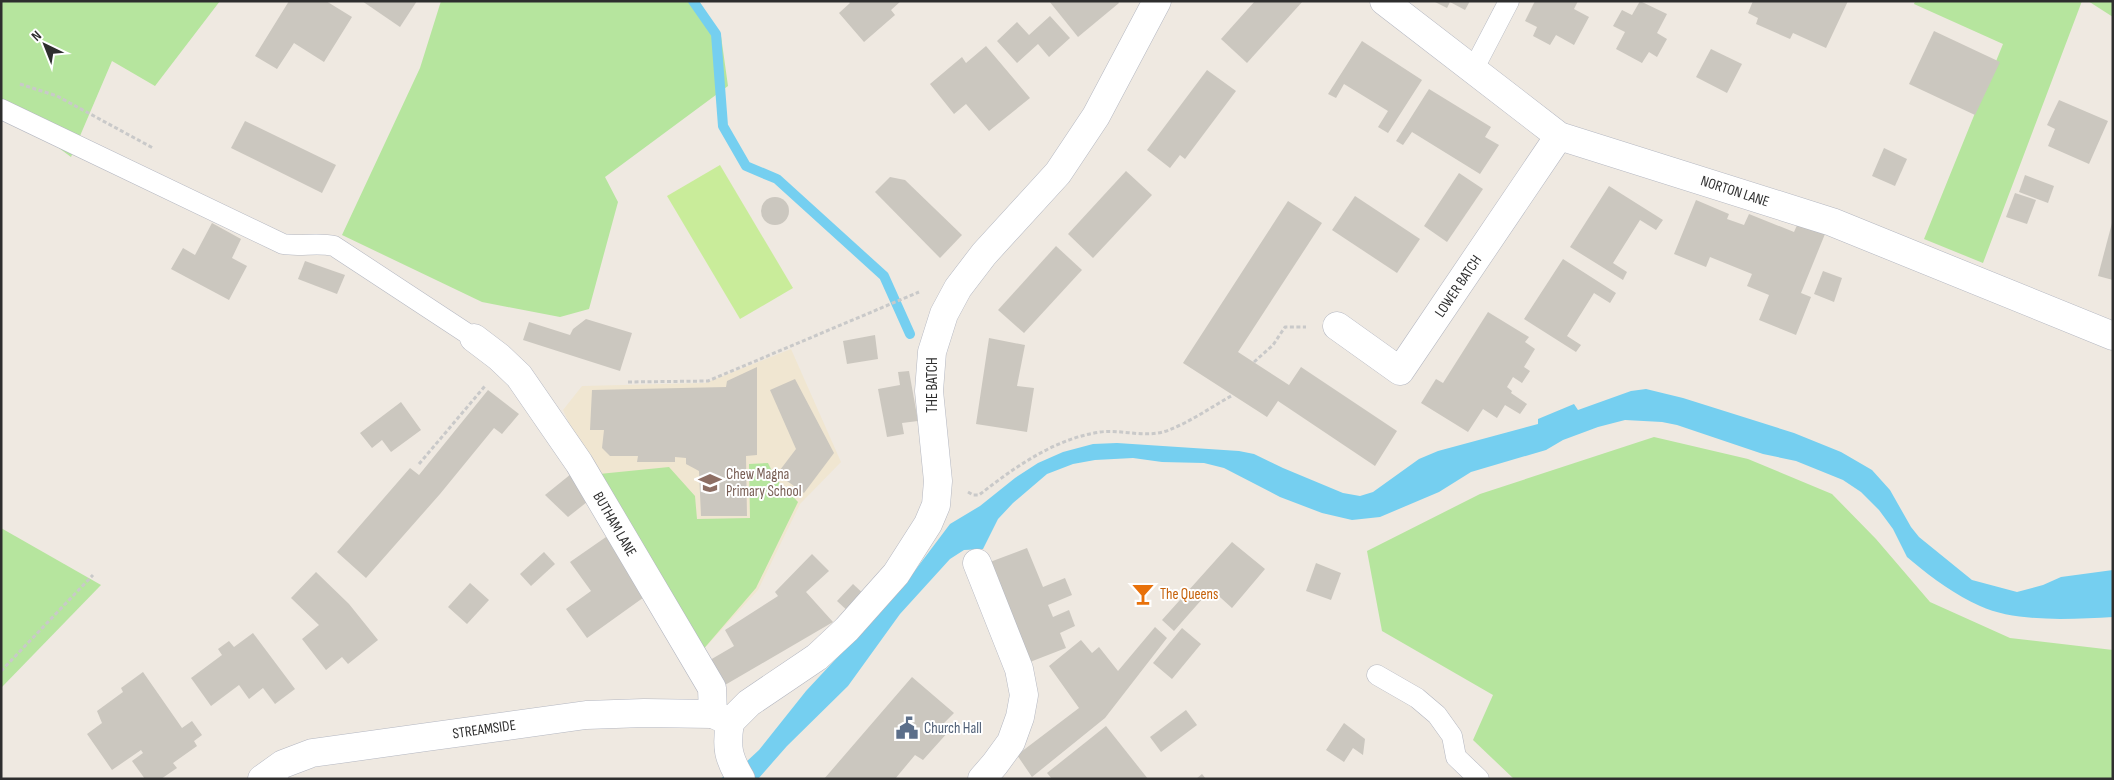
<svg xmlns="http://www.w3.org/2000/svg" width="2114" height="780" font-family="'Sofia Sans Condensed',sans-serif">
<style>
.education{fill:#f0e6d1}
.green{fill:#b6e59e}
.pitch{fill:#c9ec9a}
.water{fill:#75cff0}
.lines{fill:none;stroke-linecap:round;stroke-linejoin:round}
.stream{stroke:#75cff0;stroke-width:10}
.building{fill:#cbc7bf}
.lane-casing{stroke:#b4b7c1;stroke-width:21}
.street-casing{stroke:#b4b7c1;stroke-width:29}
.path{stroke:#c9c9c9;stroke-width:3;stroke-dasharray:4 2.5;stroke-linecap:butt}
.lane{stroke:#fff;stroke-width:20}
.street{stroke:#fff;stroke-width:28}
.labels{text-anchor:middle;stroke-width:4;stroke-linejoin:round;paint-order:stroke}
.street-label{font-size:15px;fill:#2e2e2e;stroke:#fff}
.education-label{font-size:15px;fill:#785e54;stroke:#fff;text-anchor:start}
.food-label{font-size:15px;fill:#c56008;stroke:#fff;text-anchor:start}
.service-label{font-size:15px;fill:#4e5e75;stroke:#fff;text-anchor:start}
</style>
<rect width="100%" height="100%" fill="#efe9e1"/>
<!-- education -->
<path class="education" d="M791,349l50,113 -41,42 -42,86 -57,62 -114,-190 -24,-52 19,-24 123,-3z"/>
<!-- green -->
<g class="green">
<path d="M1,1h219l-65,85 -43,-25 -41,96 -70,-52z"/>
<path d="M441,1h258l22,35 7,50 -123,91 13,25 -29,107 -29,8 -78,-15 -140,-67 78,-167z"/>
<path d="M1915,1h167l-99,262 -59,-24 79,-195 -89,-40z"/>
<path d="M2088,1h25v16z"/>
<path d="M1654,437l94,22 84,35 44,45 54,63 80,36 103,12v129h-599l-41,-39 20,-45 -111,-64 -15,-80 113,-57z"/>
<path d="M768,463l8,16 22,23 -42,86 -55,64 -102,-178 70,-7 26,29 2,23 53,-1 -1,-54z"/>
<path d="M1,528l100,57 -100,103z"/>
</g>
<!-- pitch -->
<path class="pitch" d="M720,165l73,123 -53,31 -73,-123z"/>
<!-- water -->
<path class="water" d="M1646,389l37,9 111,35 47,19 31,18 18,20 21,37 8,10 53,43 45,12 26,-7 18,-8 52,-7v47c-40,2 -96,6 -133,-11 -24,-11 -47,-27 -67,-44l-6,-5 -14,-28 -14,-19 -18,-18 -18,-12 -47,-19 -33,-7 -86,-29 -15,-3 -37,-2 -27,7 -35,13 -17,10 -75,22 -32,20 -59,25 -28,3 -30,-7 -42,-16 -56,-29 -20,-5 -42,-1 -29,-4 -38,2 -22,4 -26,10 -34,29 -15,16 -15,30 -19,1 -14,9 -50,55 -52,72 -61,60 -29,33h-38l25,-16 14,-13 47,-59 95,-102 49,-65 30,-18 35,-28 23,-15 25,-11 30,-8 24,-1 122,8 15,3 29,14 60,25 17,3 13,-4 46,-33 19,-8 100,-27v-5l36,-15 4,6 53,-19z"/>
<g class="lines">
<!-- stream -->
<path class="stream" d="M693,1l23,33 7,92 23,40 31,13 107,97 26,58"/>
</g>
<!-- building -->
<g class="building">
<path d="M289,1h37l26,16 -28,45 -30,-19 -17,26 -22,-13z"/>
<path d="M362,1h55l-17,26z"/>
<path d="M848,1h53l-10,9 4,5 -31,27 -25,-29 11,-10z"/>
<path d="M1049,1h69l1,2 -41,34z"/>
<path d="M1255,1h48l-56,62 -26,-24z"/>
<path d="M1433,1h37l-5,9 -15,-8 -3,6z"/>
<path d="M1535,1h43l-4,8 15,8 -15,28 -18,-10 -6,10 -17,-9 4,-9 -12,-6z"/>
<path d="M1640,1l27,13 -10,19 10,6 -10,18 -8,-5 -7,11 -26,-14 9,-17 -12,-6 9,-16 10,5z"/>
<path d="M1753,1h95l-22,47 -33,-15 -3,6 -34,-15 2,-6 -10,-5z"/>
<path d="M1050,16l20,22 -21,19 -11,-13 -21,19 -20,-22 20,-19 12,13z"/>
<path d="M1934,31l66,31 -25,53 -66,-31z"/>
<path d="M1362,41l60,39 -34,53 -10,-6 10,-16 -44,-27 -8,14 -8,-4z"/>
<path d="M986,46l44,52 -41,33 -23,-27 -12,10 -24,-30 32,-27 4,6z"/>
<path d="M1711,49l31,15 -15,29 -31,-16z"/>
<path d="M1207,70l29,21 -51,68 -5,-4 -10,13 -23,-18z"/>
<path d="M1429,89l62,38 -6,10 14,8 -19,29 -68,-42 -9,13 -7,-4z"/>
<path d="M2059,100l49,21 -19,43 -41,-18 7,-17 -8,-4z"/>
<path d="M245,121l91,44 -14,28 -91,-45z"/>
<path d="M1884,148l23,11 -12,27 -23,-10z"/>
<path d="M1126,171l26,24 -59,63 -25,-24z"/>
<path d="M1459,173l24,16 -36,53 -23,-16z"/>
<path d="M2025,175l29,11 -6,17 -29,-11z"/>
<path d="M890,177l15,3 57,55 -22,23 -65,-66z"/>
<path d="M1609,186l54,34 -7,10 -16,-10 -27,43 14,9 -4,8 -53,-33z"/>
<path d="M2015,193l21,7 -9,24 -21,-7z"/>
<path d="M1355,196l65,43 -23,34 -65,-43z"/>
<circle cx="775" cy="211" r="14"/>
<path d="M1696,200l33,14 -2,5 17,6 5,-11 45,18 4,-9 27,11 -24,59 10,4 -15,38 -37,-15 10,-25 -22,-9 5,-12 -42,-17 -4,10 -32,-13z"/>
<path d="M1288,201l34,22 -84,129 51,33 12,-18 96,64 -22,35 -97,-65 -11,16 -84,-54z"/>
<path d="M212,223l29,16 -9,19 15,8 -18,34 -58,-31 12,-21 12,7z"/>
<path d="M2112,223h1v57l-15,-4z"/>
<path d="M1056,246l26,24 -58,63 -26,-23z"/>
<path d="M1563,259l53,34 -6,10 -16,-10 -27,43 14,9 -5,7 -52,-33z"/>
<path d="M305,261l40,14 -8,19 -39,-15z"/>
<path d="M1823,271l19,7 -8,24 -20,-8z"/>
<path d="M1488,312l41,25 -4,5 10,7 -11,18 6,4 -8,12 -9,-6 -6,10 5,4 -1,2 16,11 -7,10 -15,-9 -8,13 -14,-9 -15,23 -47,-29 15,-24 7,4z"/>
<path d="M586,319l46,14 -12,38 -97,-31 6,-18 41,13 3,-6z"/>
<path d="M875,335l3,24 -31,5 -4,-23z"/>
<path d="M989,338l36,7 -8,41 17,2 -7,44 -51,-8z"/>
<path d="M757,367v88l-11,1 1,60h-46l-2,-45 -13,-7v-6l-11,-1v5h-38l1,-6h-28l-8,-8 2,-18h-14l2,-40 134,-3 1,-6z"/>
<path d="M909,371l9,50 -16,2 2,11 -17,3 -9,-48 22,-4 -2,-13z"/>
<path d="M795,379l39,74 -30,40 -27,-19 19,-25 -26,-59z"/>
<path d="M488,390l31,24 -17,20 -8,-6 -54,66 -74,84 -29,-26 73,-84 9,7z"/>
<path d="M401,402l20,28 -30,22 -9,-12 -10,8 -12,-15z"/>
<path d="M571,474l16,28 -19,15 -23,-22z"/>
<path d="M606,537l41,58 -60,43 -21,-29 25,-18 -21,-29z"/>
<path d="M1232,542l33,27 -33,39 -21,-19 -37,42 -12,-11z"/>
<path d="M1027,548l16,39 22,-9 7,17 -24,10 5,12 16,-7 6,16 -15,7 6,15 -36,14 -40,-100z"/>
<path d="M544,552l11,12 -24,22 -11,-12z"/>
<path d="M812,554l17,17 -23,21 27,30 -108,63 -15,-25 24,-14 -9,-16 53,-34 -3,-4z"/>
<path d="M1316,563l25,10 -10,27 -25,-9z"/>
<path d="M316,572l33,32 29,36 -30,24 -6,-7 -16,13 -24,-31 17,-14 -28,-27z"/>
<path d="M470,583l19,17 -22,24 -19,-17z"/>
<path d="M853,584l14,13 -16,17 -14,-13z"/>
<path d="M1155,627l12,11 -62,80 -73,59 -15,-22 62,-47 -30,-42 32,-26 11,13 7,-6 19,24z"/>
<path d="M1182,628l19,16 -29,35 -19,-16z"/>
<path d="M253,633l42,56 -20,15 -12,-16 -14,11 -10,-14 -28,21 -20,-28 31,-23 -4,-6 11,-8 5,6z"/>
<path d="M143,672l39,56 10,-7 10,14 -8,6 3,5 -24,17 4,5 -16,11h-16l-13,-18 11,-8 -2,-3 -29,20 -25,-36 15,-11 -5,-12 26,-19 -2,-4z"/>
<path d="M912,677l42,36 -12,12 7,6 -26,29 -8,-5 -20,24h-71z"/>
<path d="M1186,710l11,15 -36,27 -11,-15z"/>
<path d="M1344,723l21,16 -2,16 -10,-7 -9,14 -18,-12z"/>
<path d="M1106,726l42,53h-96l-5,-6z"/>
<path d="M1202,774l4,5h-10z"/>
</g>
<g class="lines">
<defs>
<g id="lane">
<path d="M1473,70l36,-69"/>
<path d="M1,109l282,135c18,3 34,-2 51,2l140,92"/>
<path d="M1377,675l40,23 20,17 15,21 4,21 23,22"/>
</g>
<g id="street">
<path d="M1384,1l175,135 273,86 281,114"/>
<path d="M1337,326l63,45 159,-235"/>
<path d="M474,338l25,19 20,19 60,87 133,225 1,26 17,8"/>
<path d="M977,563l42,106 5,26 -4,22 -9,25 -16,22 -13,15"/>
<path d="M730,722l19,-19 68,-46 30,-28 49,-55 32,-50 8,-19 2,-24 -9,-90 3,-39 12,-38 14,-26 26,-34 74,-81 38,-57 61,-115"/>
<path d="M730,722c-4,25 -2,36 11,57"/>
<path d="M262,779l21,-15 29,-11 115,-16 159,-22 58,-2 69,1"/>
</g>
</defs>
<!-- lane casing -->
<use href="#lane" class="lane-casing"/>
<!-- street casing -->
<use href="#street" class="street-casing"/>
<!-- path -->
<g class="path">
<path d="M20,84l37,12 96,52"/>
<path d="M1254,362l19,-17 12,-18h21"/>
<path d="M628,382l80,-1 211,-89"/>
<path d="M419,464l66,-78"/>
<path d="M968,492l5,3h6c36,-28 75,-56 121,-63 23,-3 46,7 69,-2 21,-8 44,-24 64,-35"/>
<path d="M1,671l92,-96"/>
</g>
<!-- lane -->
<use href="#lane" class="lane"/>
<!-- street -->
<use href="#street" class="street"/>
</g>
<!-- icons -->
<defs>
<symbol id="school-bare" viewBox="-9 -9 18 18"><path d="M0-5L7-2L0 1L-7-2ZM-4 1L0 2.5L4 1V4Q0 6-4 4Z" fill="#8d6e63" stroke="#fff" stroke-width="2.5" paint-order="stroke"/></symbol>
<symbol id="bar-bare" viewBox="-9 -9 18 18"><path d="M-6-5H6L.8 .8V4.5H3.5V6h-7V4.5H-.8V.8Z" fill="#e8710a" stroke="#fff" stroke-width="2.5" paint-order="stroke"/></symbol>
<symbol id="civic-bare" viewBox="-9 -9 18 18"><path d="M-.6-6.5H3V-4.5H.6V-3L4-1V1h2V6H-6V1h2V-1L-.6-3ZM-1.2 2.5V6h2.4V2.5Z" fill="#5c6f8a" stroke="#fff" stroke-width="2.5" paint-order="stroke"/></symbol>
</defs>
<g fill-rule="evenodd">
<use href="#school-bare" x="694" y="467" width="32" height="32"/>
<use href="#bar-bare" x="1127" y="578" width="32" height="32"/>
<use href="#civic-bare" x="891" y="712" width="32" height="32"/>
</g>
<g class="labels">
<!-- street labels -->
<g class="street-label">
<text transform="translate(1735 191) rotate(18)" y="5">NORTON LANE</text>
<text transform="translate(1458 286) rotate(-56)" y="5">LOWER BATCH</text>
<text transform="translate(932 385) rotate(-90)" y="5">THE BATCH</text>
<text transform="translate(615 524) rotate(60)" y="5">BUTHAM LANE</text>
<text transform="translate(484 729) rotate(-8)" y="5">STREAMSIDE</text>
</g>
<!-- education labels -->
<g class="education-label">
<text x="726" y="479">Chew Magna<tspan x="726" dy="17">Primary School</tspan></text>
</g>
<!-- food labels -->
<g class="food-label">
<text x="1160" y="599">The Queens</text>
</g>
<!-- service labels -->
<g class="service-label">
<text x="924" y="733">Church Hall</text>
</g>
</g>
<!-- border -->
<rect width="2114" height="780" fill="none" stroke="#2e2e2e" stroke-width="5"/>
<!-- north arrow -->
<g transform="translate(45 45) rotate(317)" stroke="#ffffff" stroke-width="4" paint-order="stroke">
<path d="M0-4L9 19L0 12L-9 19Z" fill="#2e2e2e"/>
<text y="-8" font-size="14" font-weight="bold" text-anchor="middle" fill="#2e2e2e">N</text>
</g>
</svg>
